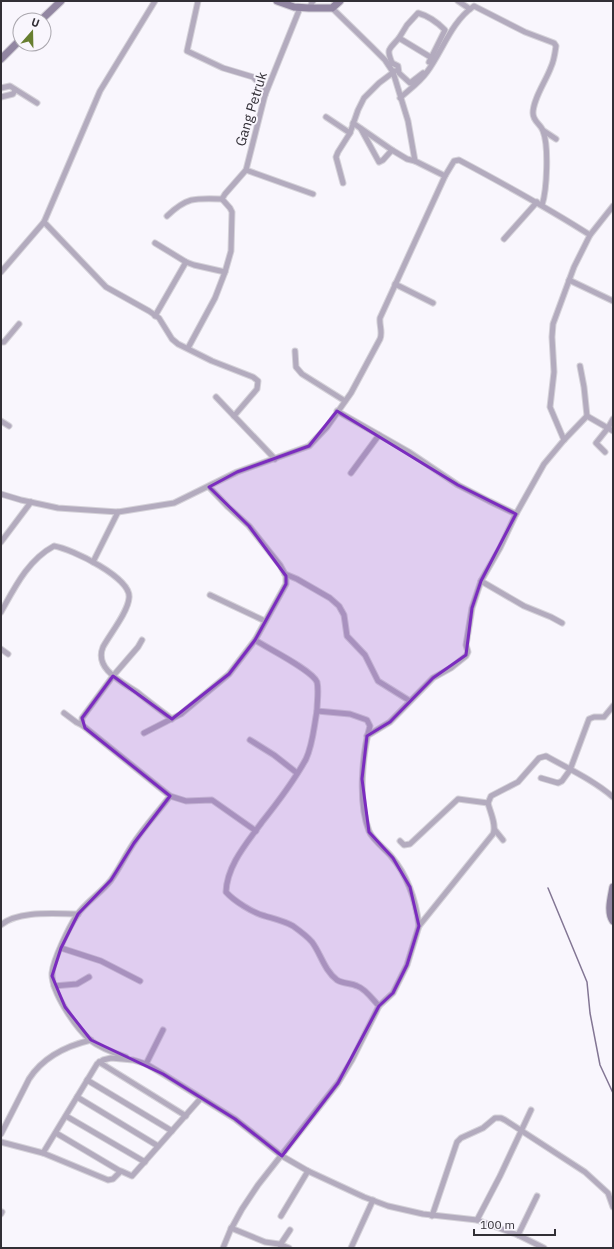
<svg xmlns="http://www.w3.org/2000/svg" width="614" height="1249" font-family="'IBM Plex Sans',sans-serif">
<style>
.lines{fill:none;stroke-linecap:round;stroke-linejoin:round}
.stream{stroke:#837694;stroke-width:1.5}
.street-casing{stroke:#d5d2d9;stroke-width:7}
.secondary-casing{stroke:#d5d2d9;stroke-width:9}
.street{stroke:#b3abbe;stroke-width:5}
.secondary{stroke:#9286a2;stroke-width:7}
.marked{fill:#7b2cbf;fill-opacity:0.2;stroke:#7b2cbf;stroke-width:3;stroke-linejoin:round}
.labels{text-anchor:middle;stroke-width:4;stroke-linejoin:round;paint-order:stroke}
.street-label{font-size:14px;fill:#322f36;stroke:#f9f6fd}
</style>
<rect width="100%" height="100%" fill="#f9f6fd"/>
<g class="lines">
<!-- stream -->
<path class="stream" d="M548,888l39,94 3,31 10,52 13,28"/>
<defs>
<g id="street">
<path d="M198,1l-11,50 36,17 30,9 9,9 3,9"/>
<path d="M458,1l12,8"/>
<path d="M309,8l4,-7"/>
<path d="M332,8l40,39 13,13 8,12 15,49 7,40 30,15"/>
<path d="M399,38l8,-13 11,-12c11,3 19,9 27,17l-16,32"/>
<path d="M392,63l6,3 1,7 11,10 13,-10"/>
<path d="M389,65l3,-2c-6,-15 -3,-13 7,-25l33,20"/>
<path d="M1,88l9,-2 27,17"/>
<path d="M1,97l12,-3 2,-4"/>
<path d="M400,98c10,-9 20,-16 27,-26 16,-22 24,-50 47,-66l51,26 29,11 2,3c-1,7 -2,15 -5,21 -5,14 -18,32 -18,46 0,9 8,11 10,18 6,15 4,59 -1,74"/>
<path d="M326,117l24,16"/>
<path d="M353,123l39,27"/>
<path d="M361,129l18,33 4,-2 9,-10 15,9 8,2"/>
<path d="M544,131l12,8"/>
<path d="M246,170l67,24"/>
<path d="M343,183l-7,-26 2,-5 12,-19 8,-23 6,-12 15,-15 16,-12"/>
<path d="M167,216c20,-19 28,-18 55,-17"/>
<path d="M44,222l62,65 43,24 10,7 13,21 6,5 34,17 41,16 5,4 -1,8 -23,27"/>
<path d="M504,239l33,-37"/>
<path d="M155,243l31,19 8,3 31,7"/>
<path d="M1,272l43,-50 56,-131 55,-90"/>
<path d="M569,280l44,21"/>
<path d="M395,284l38,19"/>
<path d="M155,316l31,-54"/>
<path d="M1,342h3l15,-18"/>
<path d="M188,348l27,-50 10,-26 6,-21 1,-39 -2,-4 -8,-9 3,-5 21,-24 19,-75 35,-87"/>
<path d="M295,351l1,16 6,7 43,27"/>
<path d="M580,366l4,21 3,29"/>
<path d="M216,397l59,62"/>
<path d="M337,411l72,41 49,33 31,16 27,13 28,-50 20,-24 23,-24 26,15"/>
<path d="M1,421l8,5"/>
<path d="M564,440l-14,-33 4,-35 -2,-35 1,-13 21,-57 16,-32"/>
<path d="M605,452l-9,-9 12,-15 5,-9"/>
<path d="M351,473l28,-38"/>
<path d="M1,494l20,6 37,8 60,4 56,-9 63,-31 72,-26 18,-19 24,-34 29,-54c3,-7 -1,-14 0,-21l65,-142 9,-15 5,-1c45,24 89,48 131,75l23,-29"/>
<path d="M516,514l-16,34 -19,33 43,25 27,11 11,6"/>
<path d="M1,542l30,-40"/>
<path d="M93,562l25,-50"/>
<path d="M285,574l12,5 33,19 9,8 5,9 3,21 18,19 13,26 32,20"/>
<path d="M210,595l55,26"/>
<path d="M1,612c14,-25 27,-52 53,-66 18,3 78,32 75,52 -1,14 -19,36 -26,49 -9,22 19,35 34,45 11,9 23,18 35,27"/>
<path d="M142,640l-4,7 -25,29 -31,42v7l88,71 16,5 26,-1 44,31"/>
<path d="M255,640c12,8 57,30 62,42 2,8 0,20 0,29l33,3 17,6 3,6c-8,29 -12,77 -1,105 3,8 17,19 22,25 17,20 25,45 28,70"/>
<path d="M1,649l7,5"/>
<path d="M317,711c-3,15 -4,33 -11,48 -12,22 -28,43 -44,63 -15,21 -35,43 -36,70 8,9 27,21 39,24 10,3 19,5 28,10 7,5 14,10 19,16 9,12 12,28 25,38 7,4 14,3 20,6 9,3 16,14 22,20"/>
<path d="M64,713l12,9 6,3"/>
<path d="M144,733l37,-19 48,-40 26,-34 31,-56v-8l-6,-11 -31,-39 -21,-19 -19,-20"/>
<path d="M367,736l23,-14 43,-44 18,-10 15,-12 2,-4 -2,-7 6,-37 9,-27"/>
<path d="M250,740l24,15 23,18"/>
<path d="M541,778l17,5 4,-2 8,-11 19,-51 5,-2h10l9,-11"/>
<path d="M495,830l8,10"/>
<path d="M400,841l4,4 6,-1 48,-45 30,4"/>
<path d="M1,925c17,-15 55,-11 77,-11"/>
<path d="M61,948l40,13 39,20"/>
<path d="M54,986l23,-2 12,-7"/>
<path d="M126,1057c-12,-4 -26,-9 -36,-17 -14,-12 -39,-48 -38,-67 1,-13 17,-46 25,-58 9,-13 24,-22 34,-35 8,-11 14,-24 22,-36 11,-17 25,-32 37,-48"/>
<path d="M99,1062l87,54"/>
<path d="M146,1064l17,-34"/>
<path d="M87,1080l85,51"/>
<path d="M77,1097l81,49"/>
<path d="M66,1116l79,46"/>
<path d="M56,1133l64,38"/>
<path d="M1,1134l28,-55c14,-22 37,-33 62,-39"/>
<path d="M1,1142l42,11 54,-89 6,-4 8,-2 22,2 13,4 17,10 72,45 47,37 26,15 56,26 24,9 35,8 54,6 41,15 26,13"/>
<path d="M43,1153l65,27 5,-1 8,-8 11,5 69,-78"/>
<path d="M1,1214l1,-2"/>
<path d="M281,1216l27,-45"/>
<path d="M432,1216l25,-74 4,-4 22,-10 12,-10h6l4,2 80,52 23,21 5,14"/>
<path d="M477,1220l23,-44 31,-66"/>
<path d="M231,1228l34,14 14,2 10,4"/>
<path d="M518,1235l19,-39"/>
<path d="M280,1245l10,-15"/>
<path d="M223,1248l7,-17 12,-22 16,-24 80,-102 14,-23 27,-54 14,-13 14,-28 12,-39 74,-92c4,-9 -3,-22 -5,-31l3,-7 27,-14 21,-24 7,-2c23,13 47,24 67,41"/>
<path d="M351,1248l22,-48"/>
</g>
<g id="secondary">
<path d="M277,1l17,6 15,1h23l8,-7"/>
<path d="M41,20l20,-19"/>
<path d="M1,59l19,-19"/>
<path d="M613,887c-2,11 -6,25 0,34"/>
</g>
</defs>
<!-- street casing -->
<use href="#street" class="street-casing"/>
<!-- secondary casing -->
<use href="#secondary" class="secondary-casing"/>
<!-- street -->
<use href="#street" class="street"/>
<!-- secondary -->
<use href="#secondary" class="secondary"/>
</g>
<!-- marked area -->
<path class="marked" d="M337,411l121,74 58,29 -35,67 -9,27 -6,47 -33,23 -43,44 -23,14 -5,43 7,53 24,26 17,29 9,39 -12,39 -14,28 -14,13 -41,77 -56,73 -47,-37 -72,-45 -72,-34 -26,-33 -13,-31 9,-28 17,-34 33,-34 23,-37 36,-47 -85,-68 -3,-10 31,-42 59,43 57,-45 26,-34 31,-56v-8l-37,-50 -40,-39 28,-15 72,-26z"/>
<g class="labels">
<!-- street labels -->
<g class="street-label">
<text transform="translate(251 109) rotate(-73)" y="5">Gang Petruk</text>
</g>
</g>
<!-- border -->
<rect width="614" height="1249" fill="none" stroke="#322f36" stroke-width="4"/>
<!-- north arrow -->
<g transform="translate(32 32) rotate(20)"><circle r="19" fill="#f9f6fd" stroke="#a9a6ad"/>
<path d="M0-3L7 15L0 10L-7 15Z" fill="#677e30"/>
<text y="-6" font-size="11" font-weight="bold" text-anchor="middle" fill="#322f36">U</text>
</g>
<!-- scale -->
<path d="M474 1229v6h81v-6" fill="none" stroke="#322f36" stroke-width="2"/>
<text x="480" y="1229" font-size="12" fill="#322f36" stroke="#f9f6fd" stroke-width="3" paint-order="stroke">100 m</text>
</svg>
